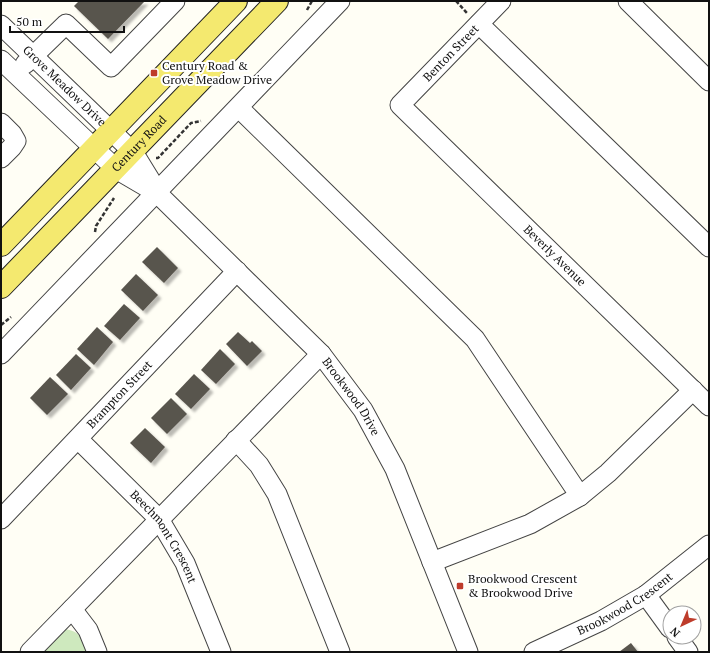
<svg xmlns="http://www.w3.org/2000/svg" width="710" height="653" font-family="'PT Serif',serif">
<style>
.green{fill:#cee9be}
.building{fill:#59544d;filter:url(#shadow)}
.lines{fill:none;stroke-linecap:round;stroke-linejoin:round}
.minor-casing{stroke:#444;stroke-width:21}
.major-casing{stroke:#222;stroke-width:24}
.path{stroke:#333;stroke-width:2.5;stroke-dasharray:4 2;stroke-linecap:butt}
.minor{stroke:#fff;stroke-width:19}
.major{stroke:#f4e96f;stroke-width:22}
.poi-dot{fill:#be3c2b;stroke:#fff;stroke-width:1.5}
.labels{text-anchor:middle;stroke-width:4;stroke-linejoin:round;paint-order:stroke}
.street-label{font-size:12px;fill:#111;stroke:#fff}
.poi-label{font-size:12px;fill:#111;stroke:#fff;text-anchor:start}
</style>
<defs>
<filter id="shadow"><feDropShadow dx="3.5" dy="3.5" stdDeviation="1" flood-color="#0004"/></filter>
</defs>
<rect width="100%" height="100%" fill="#fffef5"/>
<!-- green -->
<path class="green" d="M61,629c18,1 20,7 27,23h-50z"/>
<!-- building -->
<g class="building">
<path d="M79,1h66l-37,38 -34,-33z"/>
<path d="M157,247l21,21 -14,15 -22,-21z"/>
<path d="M136,274l22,21 -15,16 -22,-21z"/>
<path d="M124,304l16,14 -20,22 -16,-14z"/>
<path d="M97,327l16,15 -19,23 -17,-16z"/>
<path d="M238,332l12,11 2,-2 10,10 -15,15 -21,-22z"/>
<path d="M220,349l15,15 -19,20 -15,-14z"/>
<path d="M76,354l15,14 -20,22 -15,-15z"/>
<path d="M194,374l16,15 -19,20 -16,-15z"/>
<path d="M50,377l18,17 -21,21 -17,-17z"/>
<path d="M171,398l16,16 -20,20 -16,-16z"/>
<path d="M145,428l20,19 -14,16 -21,-20z"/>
<path d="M631,643l7,9h-19z"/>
</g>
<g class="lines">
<defs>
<g id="minor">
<path id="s1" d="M501,1l-101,104 309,301"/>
<path d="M628,1l81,80"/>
<path d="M479,24l230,223"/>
<path id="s2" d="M1,25l132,127 24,39"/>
<path id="s3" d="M1,60l115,109 41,24 164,161 42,56 32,59 73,183"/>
<path d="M25,64l41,-40 45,43 64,-66"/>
<path d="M239,108l236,231 105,157"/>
<path d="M1,123l11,11 4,7 -4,6 -11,11"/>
<path d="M1,354l339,-353"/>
<path id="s4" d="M78,439l81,80 26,44 36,89"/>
<path d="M236,440l23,25 18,29 63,158"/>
<path id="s5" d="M1,519l236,-248"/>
<path d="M432,562l98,-38 50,-28 28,-23 85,-83"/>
<path d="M646,595l24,33"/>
<path d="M72,609l16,21 9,22"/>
<path d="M677,637l11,15"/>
<path d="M30,652l291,-298"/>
<path id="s6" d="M534,652l67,-31 45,-26 63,-50"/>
</g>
<g id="major">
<path d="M1,245l235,-244"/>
<path id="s7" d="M1,287l276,-286"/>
</g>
</defs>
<!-- minor casing -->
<use href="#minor" class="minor-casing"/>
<!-- major casing -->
<use href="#major" class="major-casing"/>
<!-- path -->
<g class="path">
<path d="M456,1l11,12"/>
<path d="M307,10l5,-9"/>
<path d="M156,158h2l33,-35 10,-2"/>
<path d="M95,232l1,-6 18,-28"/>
<path d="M1,325l10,-8"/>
</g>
<!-- minor -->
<use href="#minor" class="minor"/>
<!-- major -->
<use href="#major" class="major"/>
</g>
<!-- markers -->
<g class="poi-dot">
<rect x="150" y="69" width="8" height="8" rx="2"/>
<rect x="456" y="582" width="8" height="8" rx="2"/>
</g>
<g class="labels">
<!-- street labels -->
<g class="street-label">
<text transform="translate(451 53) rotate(-46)" y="4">Benton Street</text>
<text dy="4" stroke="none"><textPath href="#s2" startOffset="88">Grove Meadow Drive</textPath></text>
<text dy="4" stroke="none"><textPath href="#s7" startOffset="199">Century Road</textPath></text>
<text dy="4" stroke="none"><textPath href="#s1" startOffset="361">Beverly Avenue</textPath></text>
<text dy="4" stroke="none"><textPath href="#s5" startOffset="172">Brampton Street</textPath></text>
<text dy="4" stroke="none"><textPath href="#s3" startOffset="488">Brookwood Drive</textPath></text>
<text dy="4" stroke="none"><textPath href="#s4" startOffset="131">Beechmont Crescent</textPath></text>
<text dy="4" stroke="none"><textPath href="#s6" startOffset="103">Brookwood Crescent</textPath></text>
</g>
<!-- poi labels -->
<g class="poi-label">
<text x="162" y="70">Century Road &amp;<tspan x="162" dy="14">Grove Meadow Drive</tspan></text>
<text x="468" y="583">Brookwood Crescent<tspan x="468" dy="14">&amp; Brookwood Drive</tspan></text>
</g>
</g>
<!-- border -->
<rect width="710" height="653" fill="none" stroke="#111111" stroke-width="4"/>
<!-- north arrow -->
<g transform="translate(682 625) rotate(224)"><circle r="19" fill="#ffffff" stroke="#a0a0a0"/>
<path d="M0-3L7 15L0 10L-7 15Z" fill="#be3c2b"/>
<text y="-6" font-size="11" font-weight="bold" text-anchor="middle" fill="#111111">N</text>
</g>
<!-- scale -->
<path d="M10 26v6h114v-6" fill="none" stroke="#111111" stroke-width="2"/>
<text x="16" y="26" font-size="12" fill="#111111" stroke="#ffffff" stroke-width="3" paint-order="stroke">50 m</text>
</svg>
